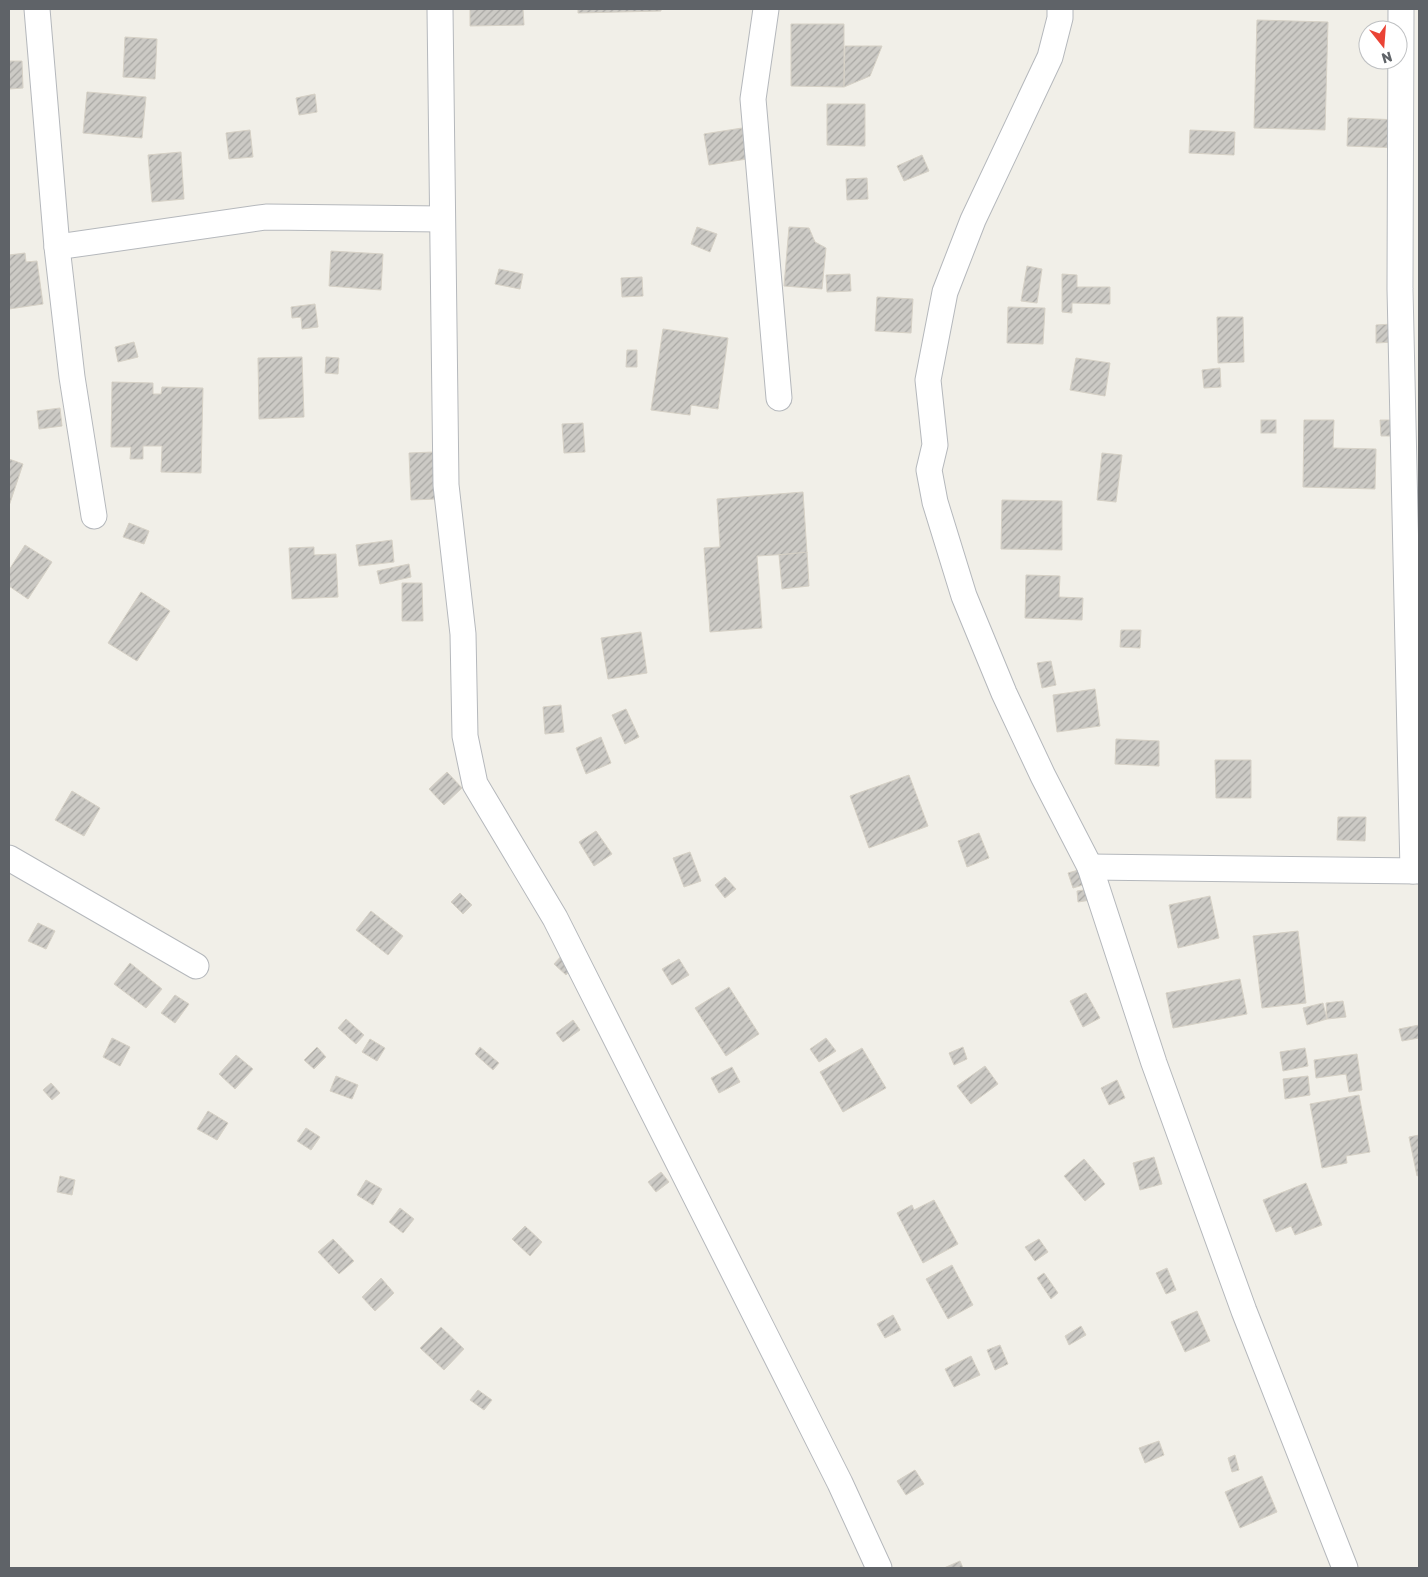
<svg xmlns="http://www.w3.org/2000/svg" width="1428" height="1577" font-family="Rubik,sans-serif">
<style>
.building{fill:url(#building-hatch);stroke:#d6d1c6}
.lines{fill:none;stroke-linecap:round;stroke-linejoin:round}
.street-casing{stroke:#b5b8bc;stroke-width:27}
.street{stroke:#fff;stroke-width:25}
</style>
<defs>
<pattern id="building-hatch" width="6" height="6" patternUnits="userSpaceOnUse" patternTransform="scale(1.25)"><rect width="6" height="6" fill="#cccac5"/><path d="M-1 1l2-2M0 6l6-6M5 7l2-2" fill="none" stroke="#a9a8a4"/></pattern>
</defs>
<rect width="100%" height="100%" fill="#f1efe8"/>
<!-- building -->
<g class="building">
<path d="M470,9h53l1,16 -54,1z"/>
<path d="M578,9h83v2l-83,2z"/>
<path d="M1257,20l71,2 -3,108 -71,-2z"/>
<path d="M791,24h53v63l-53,-1z"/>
<path d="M125,37l32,2 -2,40 -32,-2z"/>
<path d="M845,46h37l-12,30 -26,11z"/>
<path d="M9,61h13l1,27 -14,1z"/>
<path d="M87,92l59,5 -4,41 -59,-5z"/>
<path d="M315,94l2,18 -18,3 -3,-17z"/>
<path d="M827,104h38v42l-38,-1z"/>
<path d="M1348,118l53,2 -1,28 -53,-2z"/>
<path d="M742,128l5,31 -38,6 -5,-31z"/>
<path d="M250,130l3,27 -24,2 -3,-26z"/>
<path d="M1190,130l45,2 -1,23 -45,-2z"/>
<path d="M181,152l3,47 -32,3 -4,-47z"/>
<path d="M922,155l7,16 -25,10 -7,-15z"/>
<path d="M867,178l1,21 -21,1 -1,-21z"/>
<path d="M697,227l20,7 -7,18 -19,-8z"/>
<path d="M789,227l20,1 6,14 11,6 -4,41 -38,-3z"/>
<path d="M331,251l52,3 -2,36 -52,-4z"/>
<path d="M25,253l1,9 11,-1 6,43 -34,5v-54z"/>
<path d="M1027,266l15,3 -5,34 -16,-2z"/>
<path d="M499,269l24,5 -3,15 -25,-5z"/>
<path d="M850,274l1,17 -24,1 -1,-17z"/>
<path d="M1062,274l15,1v12h33v17l-38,-1v10l-10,-1z"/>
<path d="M642,277l1,19 -21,1 -1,-19z"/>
<path d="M877,297l36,2 -2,34 -36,-2z"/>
<path d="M315,304l3,23 -16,2 -1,-12 -9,1 -1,-11z"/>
<path d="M1008,307l37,1 -2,36 -36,-1z"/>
<path d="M1217,317h26l1,45 -26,1z"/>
<path d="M1393,324l1,18 -18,1v-18z"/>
<path d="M663,329l65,9 -10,71 -27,-4 -1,10 -39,-5z"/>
<path d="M134,342l4,15 -20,5 -3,-15z"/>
<path d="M627,350h10v17h-11z"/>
<path d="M302,357l2,60 -45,2 -1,-61z"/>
<path d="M326,357l13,1 -1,16 -13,-1z"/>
<path d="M1076,358l34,5 -5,33 -35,-6z"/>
<path d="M1220,368l1,19 -17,1 -2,-18z"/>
<path d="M112,382l41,1v11h8l1,-7 41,1 -2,85 -40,-1 1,-26h-19v13h-13l1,-12h-20z"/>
<path d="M60,408l2,18 -23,3 -2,-18z"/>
<rect x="1261" y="420" width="15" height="13"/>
<path d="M1304,420h30l-1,28 43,1 -1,40 -72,-2z"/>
<path d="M1380,420h13v16h-12z"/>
<path d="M583,423l2,29 -21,1 -2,-29z"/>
<path d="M434,452l2,47 -25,1 -2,-47z"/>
<path d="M1102,453l20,2 -6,47 -19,-2z"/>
<path d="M9,459l14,5 -14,42z"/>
<path d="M803,492l4,61 -50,3 5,72 -52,4 -6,-84 16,-1 -3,-48z"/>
<path d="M1002,500l60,1v49l-61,-1z"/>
<path d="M129,523l20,8 -5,13 -21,-7z"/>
<path d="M392,540l2,22 -35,4 -3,-21z"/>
<path d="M25,545l27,17 -24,37 -19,-13v-16z"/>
<path d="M314,547v8l22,-1 2,43 -46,2 -3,-51z"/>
<path d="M807,552l2,34 -27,3 -3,-34z"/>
<path d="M409,564l2,13 -31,7 -3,-13z"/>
<path d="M1026,575l34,1 -1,21 24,1 -1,22 -57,-2z"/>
<path d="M402,583h20l1,38h-21z"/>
<path d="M141,592l29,19 -33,50 -29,-18z"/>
<path d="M1121,630h20l-1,18 -20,-1z"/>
<path d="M641,632l6,41 -39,6 -7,-41z"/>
<path d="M1051,661l5,24 -14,3 -5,-25z"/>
<path d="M1095,689l5,37 -43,6 -4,-37z"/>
<path d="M561,705l3,27 -19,2 -2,-27z"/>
<path d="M626,709l13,28 -14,7 -13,-29z"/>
<path d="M601,737l10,26 -25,11 -10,-26z"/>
<path d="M1116,739l43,2v25l-44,-2z"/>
<path d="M1215,760h36v38h-35z"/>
<path d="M447,772l15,16 -18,17 -15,-16z"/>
<path d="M909,775l19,51 -59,22 -19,-52z"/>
<path d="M72,791l28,17 -16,28 -29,-16z"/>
<path d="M1338,817h28l-1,24 -28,-1z"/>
<path d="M596,831l16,23 -18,12 -15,-24z"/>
<path d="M979,833l10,25 -22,9 -9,-26z"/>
<path d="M690,852l11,29 -17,6 -11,-29z"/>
<path d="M1082,869l4,15 -13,4 -5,-15z"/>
<path d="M725,877l11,12 -11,9 -10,-13z"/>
<path d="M1090,889l1,11 -13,2 -1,-11z"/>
<path d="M460,893l12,12 -9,9 -12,-12z"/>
<path d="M1210,896l9,42 -41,10 -9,-43z"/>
<path d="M371,911l32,25 -15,19 -32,-25z"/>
<path d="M38,923l17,8 -9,18 -18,-8z"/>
<path d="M1298,931l8,72 -44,5 -9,-72z"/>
<path d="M564,953l13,11 -11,11 -12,-11z"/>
<path d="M679,959l10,16 -17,10 -10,-16z"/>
<path d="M130,963l32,26 -16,19 -32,-24z"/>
<path d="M1240,979l7,35 -74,14 -7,-35z"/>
<path d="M729,987l30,47 -33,22 -31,-48z"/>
<path d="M1086,993l14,25 -17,9 -13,-26z"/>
<path d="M175,995l14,9 -14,19 -14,-10z"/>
<path d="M1343,1001l3,16 -19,2 -1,-16z"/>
<path d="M1323,1003l4,16 -20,6 -4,-17z"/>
<path d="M346,1019l18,16 -8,9 -18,-16z"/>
<path d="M573,1020l7,10 -17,12 -7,-9z"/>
<path d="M1419,1025v13l-17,3 -3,-12z"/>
<path d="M112,1038l18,9 -10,19 -17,-9z"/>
<path d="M826,1038l10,13 -17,11 -9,-13z"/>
<path d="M370,1039l15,9 -8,13 -15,-9z"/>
<path d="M317,1047l9,10 -12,12 -10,-9z"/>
<path d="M480,1047l19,16 -6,7 -18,-16z"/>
<path d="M963,1047l4,12 -13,6 -5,-12z"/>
<path d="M862,1048l24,40 -43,24 -23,-40z"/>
<path d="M1305,1048l3,18 -25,5 -3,-19z"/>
<path d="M1357,1054l5,36 -13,2 -3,-18 -30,4 -2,-18z"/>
<path d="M236,1055l17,14 -18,20 -16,-15z"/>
<path d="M985,1066l13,18 -27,20 -14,-18z"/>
<path d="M732,1067l8,15 -21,11 -8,-15z"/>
<path d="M336,1076l22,9 -6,14 -22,-8z"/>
<path d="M1308,1076l2,19 -25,4 -2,-20z"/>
<path d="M1117,1080l8,18 -16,7 -8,-17z"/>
<path d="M51,1083l9,10 -8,7 -9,-10z"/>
<path d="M1359,1095l11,57 -24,4 1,7 -25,5 -12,-64z"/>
<path d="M208,1111l20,12 -11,17 -20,-11z"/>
<path d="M306,1128l14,9 -9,13 -14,-9z"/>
<path d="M1419,1135v40l-2,1 -8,-39z"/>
<path d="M1154,1157l8,27 -22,6 -7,-27z"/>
<path d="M1084,1159l21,25 -20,17 -21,-25z"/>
<path d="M661,1172l8,10 -13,10 -8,-10z"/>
<path d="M60,1176l15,4 -3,15 -15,-3z"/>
<path d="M366,1180l16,9 -9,16 -16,-10z"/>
<path d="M1306,1183l16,42 -27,10 -4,-9 -15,6 -13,-32z"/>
<path d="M934,1200l24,44 -35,19 -26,-50 15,-8 2,5z"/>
<path d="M400,1208l14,11 -11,14 -14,-11z"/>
<path d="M525,1226l17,16 -12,14 -18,-17z"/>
<path d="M333,1239l21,22 -15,13 -21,-22z"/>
<path d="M1039,1239l9,13 -13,9 -10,-14z"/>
<path d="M952,1265l21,40 -25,14 -22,-40z"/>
<path d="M1167,1268l9,22 -10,4 -10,-21z"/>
<path d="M1044,1273l14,20 -7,6 -14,-21z"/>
<path d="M381,1278l13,15 -19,18 -13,-14z"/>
<path d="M1197,1311l13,30 -25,11 -14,-30z"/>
<path d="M893,1315l8,15 -16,8 -8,-14z"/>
<path d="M1081,1326l5,9 -17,10 -4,-9z"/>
<path d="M441,1327l23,22 -20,21 -24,-22z"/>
<path d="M1000,1345l8,19 -13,6 -8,-20z"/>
<path d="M971,1356l9,19 -26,12 -9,-18z"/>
<path d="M478,1390l14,10 -8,10 -14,-10z"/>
<path d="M1159,1441l5,14 -19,8 -6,-15z"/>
<path d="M1235,1455l4,15 -7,2 -4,-14z"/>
<path d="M915,1470l9,14 -18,11 -9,-14z"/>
<path d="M1262,1476l15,36 -37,16 -15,-36z"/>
<path d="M960,1561l3,7h-19z"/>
</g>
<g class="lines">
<defs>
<g id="street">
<path d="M37,9l20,238 15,130 22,139"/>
<path d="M440,9l6,476 17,149 2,102 10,48 80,134 285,565 39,85"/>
<path d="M766,9l-13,90 26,299"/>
<path d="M1060,9v9l-10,39 -77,163 -28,72 -17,88 7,65 -6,25 6,32 29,94 40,97 39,83 47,91 64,196 90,248 101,257"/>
<path d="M1401,9l-1,280 13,582"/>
<path d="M57,247l209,-30 176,2"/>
<path d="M9,858l187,108"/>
<path d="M1090,867l329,4"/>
</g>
</defs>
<!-- street casing -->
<use href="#street" class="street-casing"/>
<!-- street -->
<use href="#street" class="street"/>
</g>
<!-- border -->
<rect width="1428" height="1577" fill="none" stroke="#5f6368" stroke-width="20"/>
<!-- north arrow -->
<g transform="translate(1383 45) rotate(163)"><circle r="24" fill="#ffffff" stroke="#bfc1c3"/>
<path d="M0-4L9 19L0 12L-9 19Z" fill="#ea4335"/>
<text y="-8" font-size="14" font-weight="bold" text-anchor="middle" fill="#5f6368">N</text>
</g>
</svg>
